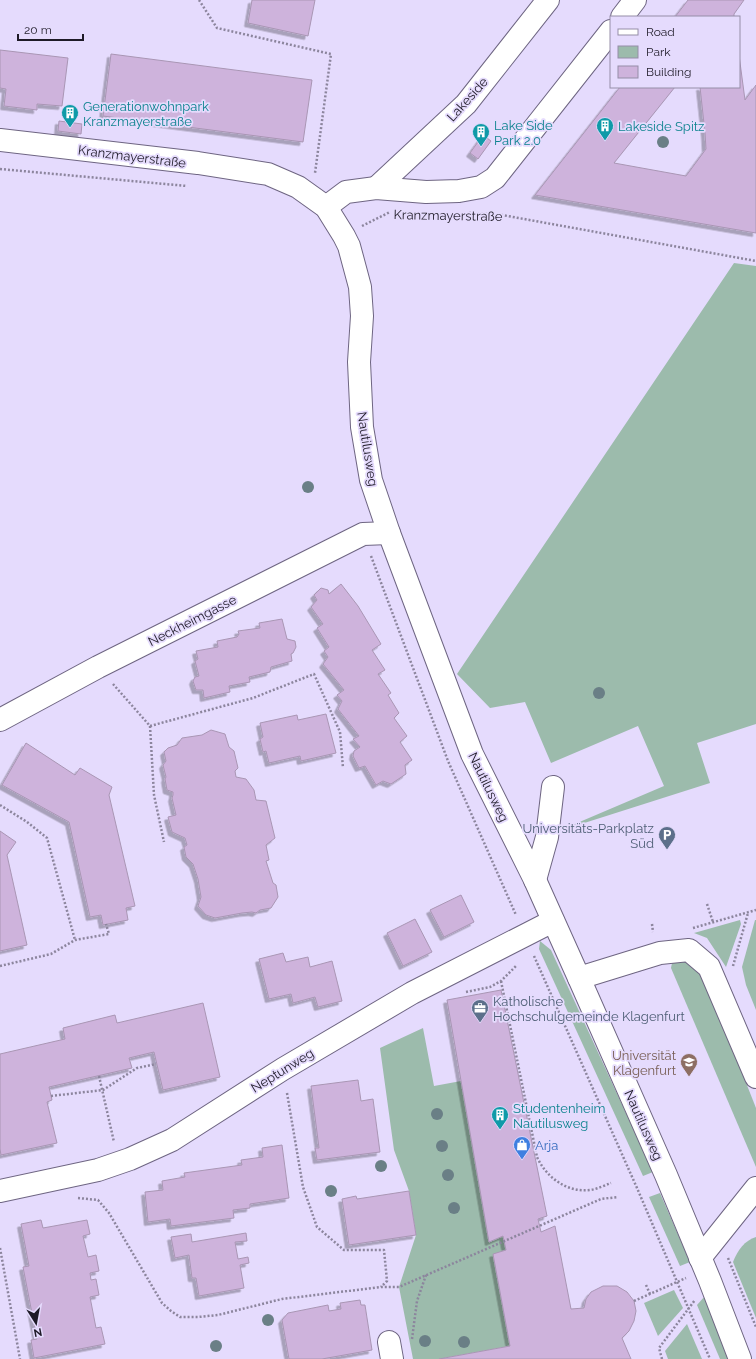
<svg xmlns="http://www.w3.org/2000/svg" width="756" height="1359" font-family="Raleway,sans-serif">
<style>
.green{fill:#9cbbac}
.building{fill:#ceb3dc;stroke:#a996b4;filter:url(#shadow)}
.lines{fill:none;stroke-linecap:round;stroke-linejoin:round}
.minor-casing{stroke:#6e6582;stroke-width:24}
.path{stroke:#8c859d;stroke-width:2.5;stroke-dasharray:2 2;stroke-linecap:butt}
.minor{stroke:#fff;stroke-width:22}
.tree{fill:#6a7f86}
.labels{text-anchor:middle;stroke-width:3.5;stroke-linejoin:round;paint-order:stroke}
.street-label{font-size:13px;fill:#1e1a27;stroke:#e5dbfd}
.culture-label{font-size:13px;fill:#0d838f;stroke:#e5dbfd;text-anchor:start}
.service-label{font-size:13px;fill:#4e5e75;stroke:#e5dbfd;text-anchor:end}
.education-label{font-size:13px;fill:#785e54;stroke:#e5dbfd;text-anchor:end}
.shop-label{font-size:13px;fill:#366cbe;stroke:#e5dbfd;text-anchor:start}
</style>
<defs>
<filter id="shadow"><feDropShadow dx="-3.5" dy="3.5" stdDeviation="0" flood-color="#0004"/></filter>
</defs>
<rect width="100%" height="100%" fill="#e5dbfd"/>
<!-- green -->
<g class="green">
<path d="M734,263l22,3v458l-59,19 13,40 -154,49 108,-46 -26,-60 -87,37 -26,-61 -35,6 -33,-34z"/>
<path d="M740,920l1,4 -15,43 -19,-29 -13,-5z"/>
<path d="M755,920h1v90l-10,-25 -4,-18z"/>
<path d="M540,941l11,9 102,222 -10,4 -104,-227z"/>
<path d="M688,956l19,28 49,124v59l-85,-199 2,-10z"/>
<path d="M423,1028l11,58 27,-5 29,161 13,-6 3,14 -13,5 17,91 -71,13h-26l-14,-72 17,-52 -7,-44 -15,-41 -14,-102z"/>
<path d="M660,1193l30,69 -10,4 -31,-69z"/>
<path d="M756,1237v81l-23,-56c4,-11 12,-22 23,-25z"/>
<path d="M674,1290l9,18 -25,28 -14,-33z"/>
<path d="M705,1296l26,63h-11l-23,-54z"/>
<path d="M687,1324l15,35h-34l-3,-8z"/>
</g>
<!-- building -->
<g class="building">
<path d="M252,0h63l-7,36 -60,-13z"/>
<path d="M688,0h56l-10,14v3h-59z"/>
<path d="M0,50l68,8 -6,48 -25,-2v6l-33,-4 2,-17 -6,-1z"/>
<path d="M111,54l201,26 -9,62 -200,-26z"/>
<path d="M739,55l6,45 11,-15v148l-221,-38 85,-108h55l-61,76 72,13 20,-27 -1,-16 -5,-46h39z"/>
<path d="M59,121l23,3 -1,10 -23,-3z"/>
<path d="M483,135l8,6 -13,18 -8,-6z"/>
<path d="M341,584l17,22 23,38 -9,6 13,20 -7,4 13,19 -3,2 11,18 -5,5 13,18 -7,6 12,18 -7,5 1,9 -15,10 -8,-3 -7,4 -11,-19 -6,2 -6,-12 1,-5 6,-4 -7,-8 6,-3 -21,-27 4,-8 -5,-6 7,-5 -21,-26 5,-7 -4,-6 5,-4 -12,-19 6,-4 -12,-17 6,-7 -3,-5 7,-7 7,2 1,4z"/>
<path d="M282,619l5,20 8,2 1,6 -3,6 -2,1 1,7 -21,6 -1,5 -21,5 1,5 -21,4 1,6 -26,6 -1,-8h-7l-3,-9 2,-4 4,-1 -4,-15 3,-2 -2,-8 22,-4 -1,-6 20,-4 2,-3 -1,-3 22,-3 -1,-5z"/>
<path d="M326,714l10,39 -35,8 -1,-5 -31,7 -3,-12 -3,1 -3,-13 3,-2 -3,-14 37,-8 1,5z"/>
<path d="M211,730l14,4 4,13 5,4 4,17 -3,3 1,6 10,2 8,11 2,10 10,1 9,37 -9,7 3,15 -3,1 7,22 3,2 2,12 -7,11 -11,2 -4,3 -4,-1 -10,1 -27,5 -9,-3 -8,-9 3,-9 -3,-18 -5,-15 -7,-7 -2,-10 3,-2 -2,-7 -13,-6 -4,-15 8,-2 -4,-17 1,-3v-3l-6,-2 -2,-11 1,-2 -3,-12 3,-4 -2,-9 4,-4 9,-3 5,-7 20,-3z"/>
<path d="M26,743l49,32 5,-7 32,19 -3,8 26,111 -9,2 2,12 -25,5 -2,-10 -11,2 -21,-95 -67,-37z"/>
<path d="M0,831l16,11 -9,13 20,90 -27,6z"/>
<path d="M461,895l13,27 -30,15 -14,-27z"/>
<path d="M415,919l17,33 -29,14 -16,-33z"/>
<path d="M283,953l3,9 22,-5 2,10 22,-6 10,40 -24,6 -3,-10 -22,6 -2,-9 -22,5 -10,-40z"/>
<path d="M501,990l46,226 -9,3 3,13 14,-6 16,83 13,-1 2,-9 5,-7 12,-6h14l10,6 7,9 2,10 -2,10 -5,10 -7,7 9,21h-192l71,-13 -17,-92 13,-4 -3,-14 -14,6 -42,-242z"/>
<path d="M203,1003l17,74 -57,13 -9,-38 -25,6 3,10 -83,19 3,13 -5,2 10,41 -56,12 -1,-6v-95l65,-15 -2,-11 52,-13 2,8z"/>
<path d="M358,1080l3,21 12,-2 7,53 -63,8 -2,-12h4l-8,-62z"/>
<path d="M282,1145l7,53 -39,6v4l-17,2 1,8 -63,8 -1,-7 -22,3 -3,-30 18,-2 -1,-9 23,-4 -1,-4 58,-8 -1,-5 22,-3 -1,-9z"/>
<path d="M409,1191l7,44 -67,10 -7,-46 14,-3 1,3z"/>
<path d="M41,1220l2,8 44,-8 3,14 -7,2 5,21 8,-2 3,16 -9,2 1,7 5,-1 3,16 -9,2 6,31 5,-1 4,17 -71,14 -3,-18 6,-1 -14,-72 6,-1 -8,-42z"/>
<path d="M246,1233l1,8 -12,1 3,17 10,-2 1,6 -9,2 4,23 -45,8 -3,-18h-4l-3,-23 -14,3 -4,-21 20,-3 1,8z"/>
<path d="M360,1300l1,5h4l7,45 -50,9h-33l-7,-39 6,-7 40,-8 1,6 12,-2 -1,-6z"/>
</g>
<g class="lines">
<defs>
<g id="minor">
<path d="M622,17l13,-17"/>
<path d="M0,140l198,23 70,11 30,13 28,20 18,29 5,10 11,41 2,29 -3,46 3,65 9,53 18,53 83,221 63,126 44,98 87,197 44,106 30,78"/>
<path d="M376,188l90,-84 82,-104"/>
<path d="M326,207l20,-15 30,-4 50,4 33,-1 22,-4 14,-9 116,-147"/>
<path d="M0,720l98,-53 265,-133 26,-1"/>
<path d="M535,880l12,-43 6,-50"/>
<path d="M579,978l81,-25 29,-3 20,17 47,110"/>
<path d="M0,1191l98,-21 32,-11 42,-19 111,-71 129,-76 141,-72"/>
<path d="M700,1258l56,-70"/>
<path d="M389,1342l3,17"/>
</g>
</defs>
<!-- minor casing -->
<use href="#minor" class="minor-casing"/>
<!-- path -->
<g class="path">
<path d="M199,0l18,28 114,26 -16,119"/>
<path d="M0,169l187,17"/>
<path d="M469,213l33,2 254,46"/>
<path d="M362,226l28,-14"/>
<path d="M371,556l77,205 68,154"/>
<path d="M113,684l37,42 103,-28 61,-24 26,58 3,36"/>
<path d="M150,726l4,69 10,47"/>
<path d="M0,805l27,17 20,16 28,102"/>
<path d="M707,904l6,18"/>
<path d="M652,924l1,8"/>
<path d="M693,928l63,-18"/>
<path d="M534,956l103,232 73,171"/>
<path d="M0,966l51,-12 24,-14 34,-6 -3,-10"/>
<path d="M733,966l15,-53"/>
<path d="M501,981l36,176c9,20 30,36 53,33 8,-1 15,-5 21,-7"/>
<path d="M466,992l24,-5 11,-6 15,-15"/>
<path d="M99,1076l15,66"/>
<path d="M287,1093l16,94 14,40 27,23h40l3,31 -6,6"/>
<path d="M51,1096l52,-6 34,-22 19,-4"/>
<path d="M78,1198l20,2 11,13 53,90 9,8 9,6h18l20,-2 64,-16 99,-12h18l202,-88 17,-2"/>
<path d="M0,1248l20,111"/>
<path d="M728,1258l28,69"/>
<path d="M646,1285l4,9"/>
<path d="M634,1301l52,-23"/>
<path d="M412,1339l5,-38 9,-26"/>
<path d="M662,1359l-3,-11 36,-48"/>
</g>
<!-- minor -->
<use href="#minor" class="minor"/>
</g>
<!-- trees -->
<g class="tree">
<circle cx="663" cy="142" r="6"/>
<circle cx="308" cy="487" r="6"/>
<circle cx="599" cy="693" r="6"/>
<circle cx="437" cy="1114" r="6"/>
<circle cx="442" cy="1146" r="6"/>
<circle cx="381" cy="1166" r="6"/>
<circle cx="448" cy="1175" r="6"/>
<circle cx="331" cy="1191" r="6"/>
<circle cx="454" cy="1208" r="6"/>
<circle cx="268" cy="1320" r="6"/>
<circle cx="425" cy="1341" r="6"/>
<circle cx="464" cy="1342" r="6"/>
<circle cx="216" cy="1346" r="6"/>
</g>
<!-- icons -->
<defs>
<symbol id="building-pin" viewBox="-11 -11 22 30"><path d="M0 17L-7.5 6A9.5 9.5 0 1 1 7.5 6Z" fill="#0f9aa8" stroke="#e5dbfd"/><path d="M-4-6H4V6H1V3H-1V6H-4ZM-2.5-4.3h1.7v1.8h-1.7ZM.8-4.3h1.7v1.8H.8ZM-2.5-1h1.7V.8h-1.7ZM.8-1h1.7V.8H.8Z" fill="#fff"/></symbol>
<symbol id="parking-pin" viewBox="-11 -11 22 30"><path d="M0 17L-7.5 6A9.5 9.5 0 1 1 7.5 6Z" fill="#5c6f8a" stroke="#e5dbfd"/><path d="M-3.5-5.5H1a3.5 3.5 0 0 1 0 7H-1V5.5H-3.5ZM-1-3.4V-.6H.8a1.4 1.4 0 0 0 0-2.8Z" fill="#fff"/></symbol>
<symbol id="office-pin" viewBox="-11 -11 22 30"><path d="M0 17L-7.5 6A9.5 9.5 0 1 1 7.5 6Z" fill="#5c6f8a" stroke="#e5dbfd"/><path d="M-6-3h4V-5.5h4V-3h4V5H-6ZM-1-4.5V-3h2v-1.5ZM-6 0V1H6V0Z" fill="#fff"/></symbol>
<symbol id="university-pin" viewBox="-11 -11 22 30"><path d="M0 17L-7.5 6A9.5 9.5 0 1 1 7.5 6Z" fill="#8d6e63" stroke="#e5dbfd"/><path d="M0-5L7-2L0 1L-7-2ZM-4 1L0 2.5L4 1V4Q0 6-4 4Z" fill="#fff"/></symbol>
<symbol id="shop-pin" viewBox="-11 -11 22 30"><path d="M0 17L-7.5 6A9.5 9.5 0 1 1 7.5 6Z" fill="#3f7fe0" stroke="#e5dbfd"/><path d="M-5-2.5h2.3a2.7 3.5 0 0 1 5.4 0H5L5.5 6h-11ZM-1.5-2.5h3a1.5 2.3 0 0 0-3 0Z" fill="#fff"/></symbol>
</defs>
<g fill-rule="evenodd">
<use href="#building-pin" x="60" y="103" width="20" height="27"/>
<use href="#building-pin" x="595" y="116" width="20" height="27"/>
<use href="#building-pin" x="471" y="122" width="20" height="27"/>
<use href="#parking-pin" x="657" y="825" width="20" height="27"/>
<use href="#office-pin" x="470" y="998" width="20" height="27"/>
<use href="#university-pin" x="679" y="1052" width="20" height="27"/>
<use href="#building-pin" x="490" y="1105" width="20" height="27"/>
<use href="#shop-pin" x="512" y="1135" width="20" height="27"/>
</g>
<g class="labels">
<!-- street labels -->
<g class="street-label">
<text transform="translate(467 99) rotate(-48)" y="5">Lakeside</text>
<text transform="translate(132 156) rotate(7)" y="5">Kranzmayerstraße</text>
<text transform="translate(448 215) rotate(1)" y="5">Kranzmayerstraße</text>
<text transform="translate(368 449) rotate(81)" y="5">Nautilusweg</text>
<text transform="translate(192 620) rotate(-27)" y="5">Neckheimgasse</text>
<text transform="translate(489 787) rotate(64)" y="5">Nautilusweg</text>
<text transform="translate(282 1070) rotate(-32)" y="5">Neptunweg</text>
<text transform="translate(644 1125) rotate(66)" y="5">Nautilusweg</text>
</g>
<!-- culture labels -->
<g class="culture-label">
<text x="83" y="111">Generationwohnpark<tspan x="83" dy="15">Kranzmayerstraße</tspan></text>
<text x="494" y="130">Lake Side<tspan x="494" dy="15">Park 2.0</tspan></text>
<text x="618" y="131">Lakeside Spitz</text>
<text x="513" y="1113">Studentenheim<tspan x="513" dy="15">Nautilusweg</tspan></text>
</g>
<!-- service labels -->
<g class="service-label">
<text x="654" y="833">Universitäts-Parkplatz<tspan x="654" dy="15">Süd</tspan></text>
<text x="493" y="1006" text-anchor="start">Katholische<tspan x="493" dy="15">Hochschulgemeinde Klagenfurt</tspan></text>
</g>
<!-- education labels -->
<g class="education-label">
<text x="676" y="1060">Universität<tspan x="676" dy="15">Klagenfurt</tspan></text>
</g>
<!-- shop labels -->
<g class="shop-label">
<text x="535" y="1150">Arja</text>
</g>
</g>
<!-- legend -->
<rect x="610" y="16" width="130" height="72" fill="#e5dbfd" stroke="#958ea7"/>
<rect x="618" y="29" width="20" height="6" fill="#ffffff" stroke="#958ea7"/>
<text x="646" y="36" font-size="12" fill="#1e1a27">Road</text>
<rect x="618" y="46" width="20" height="12" fill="#9cbbac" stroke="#958ea7"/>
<text x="646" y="56" font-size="12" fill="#1e1a27">Park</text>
<rect x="618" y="66" width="20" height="12" fill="#ceb3dc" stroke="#958ea7"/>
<text x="646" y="76" font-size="12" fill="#1e1a27">Building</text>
<!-- north arrow -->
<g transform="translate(36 1323) rotate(169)" stroke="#e5dbfd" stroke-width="3" paint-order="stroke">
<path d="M0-3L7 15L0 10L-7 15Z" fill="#1e1a27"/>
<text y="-6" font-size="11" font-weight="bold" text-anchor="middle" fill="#1e1a27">N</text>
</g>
<!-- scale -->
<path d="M18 34v6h65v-6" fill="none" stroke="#1e1a27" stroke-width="2"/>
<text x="24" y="34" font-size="12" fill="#1e1a27" stroke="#e5dbfd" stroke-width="3" paint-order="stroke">20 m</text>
</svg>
